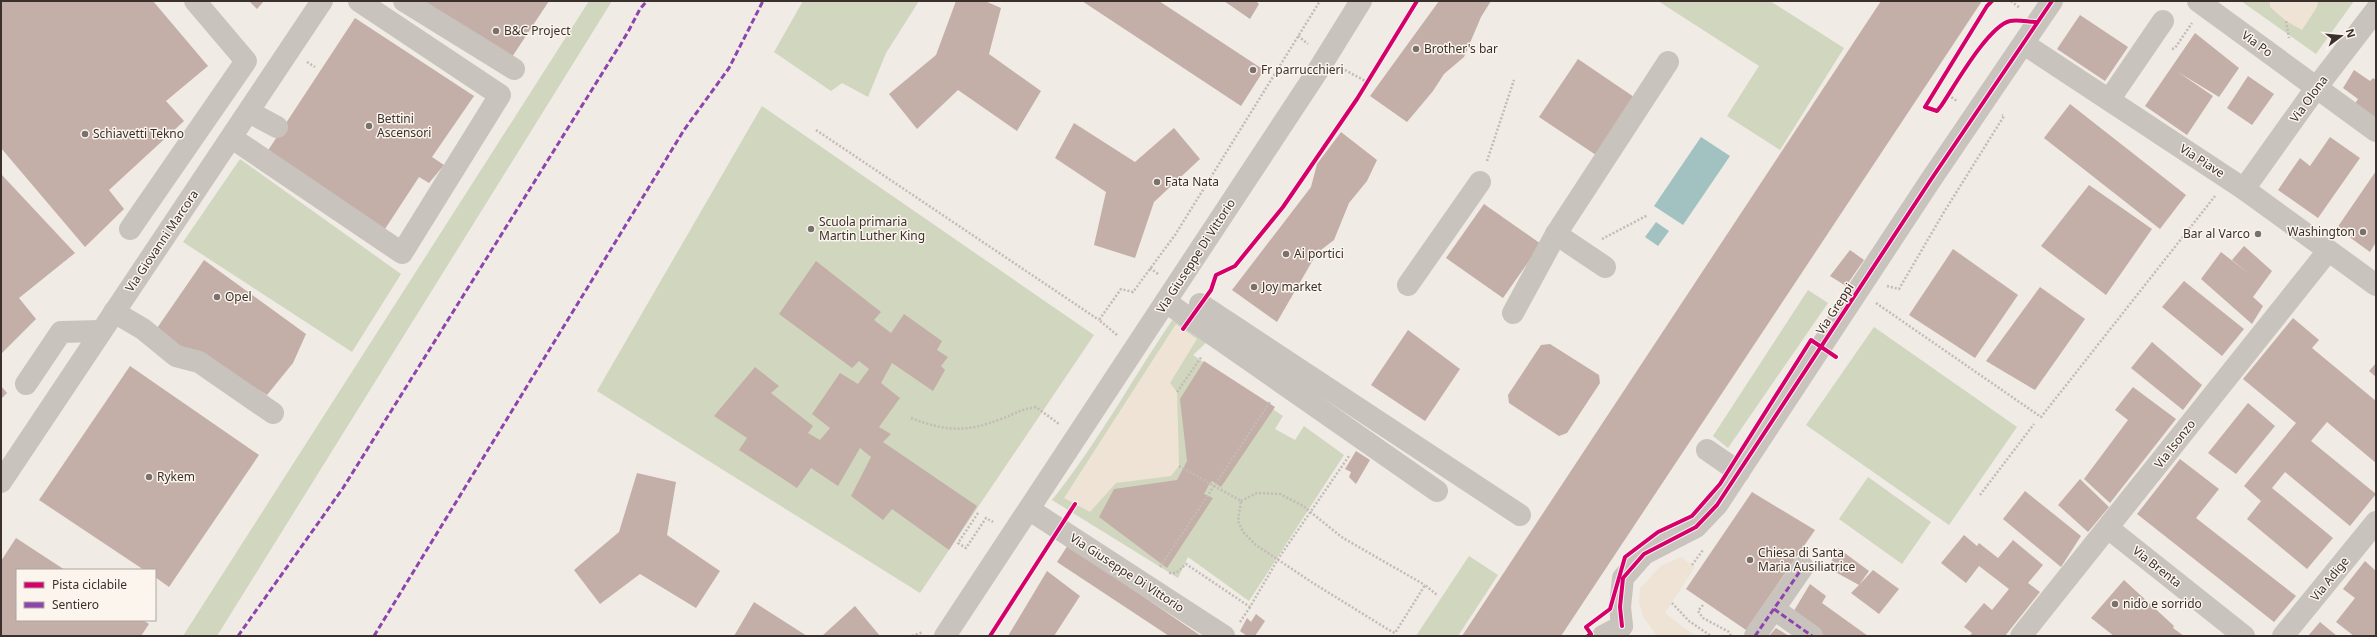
<svg xmlns="http://www.w3.org/2000/svg" width="2377" height="637" font-family="'Noto Sans',sans-serif">
<style>
.green{fill:#d1d6bf}
.plaza{fill:#eee3d5}
.water{fill:#a1c2c1}
.building{fill:#c3afa7}
.lines{fill:none;stroke-linecap:round;stroke-linejoin:round}
.path{stroke:#c2bbb6;stroke-width:2.5;stroke-dasharray:2 2;stroke-linecap:butt}
.minor{stroke:#c9c3be;stroke-width:22}
.quiet{stroke:#8e44ad;stroke-width:3;stroke-dasharray:6 3;stroke-linecap:butt}
.cycleway-casing{stroke:#fbf5ee;stroke-width:6}
.cycleway{stroke:#d6006c;stroke-width:4}
.poi-dot{fill:#7a716c;stroke:#fbf5ee;stroke-width:1.5}
.labels{text-anchor:middle;stroke-width:3;stroke-linejoin:round;paint-order:stroke}
.poi-label{font-size:12px;fill:#3b302b;stroke:#fbf5ee;text-anchor:start}
.street-label{font-size:12px;fill:#3b302b;stroke:#fbf5ee}
</style>
<rect width="100%" height="100%" fill="#f0ebe5"/>
<!-- green -->
<g class="green">
<path d="M589,1h23l-395,635h-34z"/>
<path d="M803,1h116l-33,52 -18,44 -26,-14 -11,8 -57,-39z"/>
<path d="M1658,1h112l74,47 -64,102 -53,-34 32,-50z"/>
<path d="M2241,1h113l-38,53z"/>
<path d="M762,106l332,229 -174,258 -323,-202z"/>
<path d="M240,159l161,115 -49,78 -169,-110z"/>
<path d="M1808,290l20,13 -100,145 -15,-12z"/>
<path d="M1173,319l36,21 -16,15 90,61 -8,13 20,11 9,-14 40,29 -95,146 -61,-44 -10,21 -126,-78c46,-57 80,-121 121,-181z"/>
<path d="M1874,327l143,100 -68,98 -143,-100z"/>
<path d="M1868,477l63,45 -29,42 -63,-45z"/>
<path d="M1469,556l29,19 -40,61h-42z"/>
</g>
<!-- plaza -->
<g class="plaza">
<path d="M2270,1h48l-1,6 -15,23 -16,-9 -16,-14z"/>
<path d="M1176,324l21,15 -27,44 7,9 2,74 -8,10 -55,7 -26,29 -26,-14z"/>
<path d="M1681,557l14,10 -30,46 30,23h-38l-14,-20 -4,-13 1,-15 22,-23z"/>
</g>
<!-- water -->
<g class="water">
<path d="M1701,137l29,19 -47,69 -29,-19z"/>
<path d="M1656,222l13,9 -11,15 -13,-9z"/>
</g>
<!-- building -->
<g class="building">
<path d="M1,1h152l55,65 -42,35 18,20 -75,69 15,19 -39,38 -84,-99z"/>
<path d="M249,1h15l-7,8z"/>
<path d="M416,1h133l-39,59z"/>
<path d="M956,1h29l16,7 -12,46 52,37 -24,40 -59,-41 -41,39 -28,-35 47,-39z"/>
<path d="M1082,1h77l105,69 -23,36z"/>
<path d="M1224,1h32l3,3 -9,15z"/>
<path d="M1439,1h52l-10,16 -17,40 -20,17 -11,17 -26,31 -37,-26z"/>
<path d="M1881,1h101l-421,635h-99z"/>
<path d="M2080,15l48,32 -23,34 -48,-32z"/>
<path d="M355,18l119,78 -42,61 12,8 -15,18 -10,-6 -38,58 -116,-80z"/>
<path d="M2195,33l44,35 -20,29 -41,-25 35,24 -26,39 -42,-29z"/>
<path d="M1578,59l56,38 -38,58 -57,-38z"/>
<path d="M2354,70l16,11 3,-3 3,2v39l-22,-14 4,-6 -15,-11z"/>
<path d="M2248,76l26,18 -22,31 -25,-17z"/>
<path d="M2070,104l116,91 -26,34 -116,-91z"/>
<path d="M1074,123l61,39 39,-34 26,31 -46,43 -19,56 -41,-13 12,-53 -51,-34z"/>
<path d="M1341,132l36,28 -10,21 -18,22 -15,37 -17,13 -40,69 -45,-32 79,-103 6,-23z"/>
<path d="M2330,137l30,21 -42,60 -40,-28 22,-32 10,8z"/>
<path d="M2376,171v71l-6,10 -33,-24z"/>
<path d="M1,174l74,79 -56,45 17,21 -35,35z"/>
<path d="M2089,185l63,44 -46,66 -65,-49z"/>
<path d="M1484,204l57,40 -38,54 -57,-40z"/>
<path d="M2244,246l28,25 -19,26 10,9 -11,18 -51,-45 20,-27 27,21 -16,-13z"/>
<path d="M1953,249l65,46 -43,63 -66,-43z"/>
<path d="M1850,250l14,10 -18,26 -16,-10z"/>
<path d="M204,260l102,74 -13,29 -26,32 -72,-43 -42,-18z"/>
<path d="M816,261l65,51 -7,8 17,13 13,-19 38,27 -5,9 11,7 -7,9 4,4 -12,21 -41,-28 -11,20 19,15 -21,29 12,7 -8,8 94,64 -28,44 -57,-41 -9,11 -32,-24 20,-39 -11,-9 -22,38 -27,-18 -14,20 -58,-38 8,-12 -33,-22 41,-49 24,19 -8,7 42,33 -5,7 12,7 10,-12 -18,-14 28,-41 18,11 11,-15 -10,-8 -7,7 -73,-54z"/>
<path d="M2184,281l60,48 -22,27 -60,-49z"/>
<path d="M2040,287l45,32 -50,71 -49,-29z"/>
<path d="M2293,318l26,22 -7,8 64,53v62l-49,-41 -16,19 65,53 -26,32 -65,-54 -13,16 61,50 -26,31 -60,-50 14,-18 -17,-15 52,-63 -53,-44z"/>
<path d="M1408,330l52,39 -35,52 -54,-36z"/>
<path d="M2152,342l50,43 -19,25 -52,-42z"/>
<path d="M1550,344l49,31 1,8 -33,50 -8,3 -50,-33 -1,-8 33,-50z"/>
<path d="M1204,361l71,46 -54,80 -9,-6 -2,2 -6,11 9,4 -46,70 -68,-51 15,-28 63,-9 10,-19 -7,-62z"/>
<path d="M2376,363v14l-7,-6z"/>
<path d="M130,366l129,89 -90,132 -14,-10v-7h-11l-105,-70z"/>
<path d="M1,386l6,7 -6,6z"/>
<path d="M2133,387l43,32 -66,84 -26,-24 44,-59 -13,-10z"/>
<path d="M2248,403l27,23 -39,48 -28,-21z"/>
<path d="M1356,451l14,9 -14,24 -7,-7 2,-5 -6,-3z"/>
<path d="M2180,459l39,30 -23,29 100,78 -22,26 -137,-108z"/>
<path d="M637,473l39,9 -9,53 53,36 -24,37 -56,-34 -40,30 -26,-34 45,-38z"/>
<path d="M2080,479l29,28 -21,25 -30,-27z"/>
<path d="M2025,491l56,45 -20,31 -58,-48z"/>
<path d="M1752,492l63,38 -69,100 -60,-41z"/>
<path d="M1964,535l13,11 2,-3 19,15 15,-18 30,25 -15,18 12,9 -35,44h-35l2,-3 -8,-6 20,-24 8,7 17,-21 -30,-23 -13,17 -25,-20z"/>
<path d="M16,538l49,32h-48v50h126l6,4 -8,12h-140v-75z"/>
<path d="M1068,545l133,91h-32l-112,-74z"/>
<path d="M1838,548l31,23 -10,14 14,-15 26,19 -20,25 -28,-21 8,-8 -31,-17z"/>
<path d="M2365,561l11,10v65h-22l-18,-14 19,-24 -12,-9z"/>
<path d="M1047,571l33,25 -26,40h-46z"/>
<path d="M2124,580l50,46 -1,2 11,8h-70l-23,-18z"/>
<path d="M1810,584l16,12 -4,7 46,33h-43l-33,-22z"/>
<path d="M754,602l53,34h-73z"/>
<path d="M855,606l25,30h-58z"/>
<path d="M1256,614l9,7 -10,15h-8l-7,-5 7,-13 4,4z"/>
<path d="M2320,622l17,14h-29z"/>
<path d="M1776,628l13,8h-20z"/>
</g>
<g class="lines">
<!-- path -->
<g class="path">
<path d="M2011,1l9,7"/>
<path d="M2286,21l3,17"/>
<path d="M1298,36l10,8"/>
<path d="M2172,49l3,-1 17,-25"/>
<path d="M307,62l8,5"/>
<path d="M1345,70l22,12"/>
<path d="M1948,95l9,6"/>
<path d="M816,130l283,190"/>
<path d="M1487,161l27,-81"/>
<path d="M1602,239l46,-24"/>
<path d="M1150,268l8,6"/>
<path d="M1887,286l12,3 45,-77 60,-96 -2,-1"/>
<path d="M1876,303l165,114 174,-221"/>
<path d="M1117,335l-18,-15 22,-31 12,3 42,-57 145,-234"/>
<path d="M1177,392l25,-36"/>
<path d="M911,418c34,13 55,15 90,1 14,-5 20,-10 35,-12l23,17"/>
<path d="M1179,466l62,35 -3,20 5,11 13,13 57,38 76,47 6,3 30,-48 12,10"/>
<path d="M1980,495l54,-71"/>
<path d="M1241,501l16,-8 23,1 23,12 40,32 82,47"/>
<path d="M978,513l-20,30 8,5 20,-30 7,4"/>
<path d="M1692,565l11,-15"/>
<path d="M1160,567l110,-165"/>
<path d="M1169,573h7l10,-9 64,43 28,-48 71,-103"/>
<path d="M1672,603l17,18 22,15"/>
<path d="M1703,605l-5,6 5,7 26,14 2,4"/>
<path d="M1240,622l10,-15"/>
<path d="M912,636l11,-4"/>
</g>
<!-- minor -->
<g class="minor">
<path d="M404,1l110,68"/>
<path d="M2198,1l178,130"/>
<path d="M2024,44l220,145 132,96"/>
<path d="M2109,100l54,-79"/>
<path d="M249,112l28,15"/>
<path d="M232,138l170,115 98,-158 -141,-94"/>
<path d="M2244,189l72,-101 60,-78"/>
<path d="M130,229l116,-168 -51,-60"/>
<path d="M1556,234l49,33"/>
<path d="M1408,285l72,-103"/>
<path d="M1166,302l271,189"/>
<path d="M1200,304l320,211"/>
<path d="M114,312l29,17 33,27 23,6 74,51"/>
<path d="M1513,313l43,-79 112,-172"/>
<path d="M26,384l35,-52 40,-1"/>
<path d="M1707,450l32,22"/>
<path d="M1,482l321,-481"/>
<path d="M1030,510l194,126"/>
<path d="M2108,528l136,108"/>
<path d="M1774,609l38,27"/>
<path d="M1622,626l-2,-19 3,-29 21,-24 52,-27 21,-22 213,-324 122,-180"/>
<path d="M945,636l372,-564 44,-71"/>
<path d="M1603,636l19,-10"/>
<path d="M1755,636l48,-69"/>
<path d="M2021,636l307,-385"/>
<path d="M2283,636l93,-114"/>
</g>
<!-- quiet -->
<g class="quiet">
<path d="M1774,609l38,27"/>
<path d="M238,636l105,-148 285,-456 12,-23 7,-8"/>
<path d="M374,636l310,-506 45,-62 34,-67"/>
<path d="M1755,636l48,-69"/>
</g>
<defs>
<g id="cycleway">
<path d="M1992,1l-5,5 -62,101 12,4 4,-5c13,-19 47,-80 69,-85 7,-2 19,1 27,1"/>
<path d="M1183,329l28,-39 5,-15 19,-9 48,-59 74,-108 60,-98"/>
<path d="M1622,626l-2,-19 3,-29 21,-24 52,-27 21,-22 213,-324 122,-180"/>
<path d="M990,636l85,-132"/>
<path d="M1588,636l3,-2 -5,-7 24,-18 15,-52 33,-25 34,-16 28,-32 91,-144 25,17"/>
</g>
</defs>
<!-- cycleway casing -->
<use href="#cycleway" class="cycleway-casing"/>
<!-- cycleway -->
<use href="#cycleway" class="cycleway"/>
</g>
<!-- markers -->
<g class="poi-dot">
<circle cx="496" cy="31" r="4"/>
<circle cx="1416" cy="49" r="4"/>
<circle cx="1253" cy="70" r="4"/>
<circle cx="369" cy="126" r="4"/>
<circle cx="85" cy="134" r="4"/>
<circle cx="1157" cy="182" r="4"/>
<circle cx="811" cy="229" r="4"/>
<circle cx="2363" cy="232" r="4"/>
<circle cx="2258" cy="234" r="4"/>
<circle cx="1286" cy="254" r="4"/>
<circle cx="1254" cy="287" r="4"/>
<circle cx="217" cy="297" r="4"/>
<circle cx="149" cy="477" r="4"/>
<circle cx="1750" cy="560" r="4"/>
<circle cx="2115" cy="604" r="4"/>
</g>
<g class="labels">
<!-- poi labels -->
<g class="poi-label">
<text x="504" y="35">B&amp;C Project</text>
<text x="1424" y="53">Brother's bar</text>
<text x="1261" y="74">Fr parrucchieri</text>
<text x="377" y="123">Bettini<tspan x="377" dy="14">Ascensori</tspan></text>
<text x="93" y="138">Schiavetti Tekno</text>
<text x="1165" y="186">Fata Nata</text>
<text x="819" y="226">Scuola primaria<tspan x="819" dy="14">Martin Luther King</tspan></text>
<text x="2355" y="236" text-anchor="end">Washington</text>
<text x="2250" y="238" text-anchor="end">Bar al Varco</text>
<text x="1294" y="258">Ai portici</text>
<text x="1262" y="291">Joy market</text>
<text x="225" y="301">Opel</text>
<text x="157" y="481">Rykem</text>
<text x="1758" y="557">Chiesa di Santa<tspan x="1758" dy="14">Maria Ausiliatrice</tspan></text>
<text x="2123" y="608">nido e sorrido</text>
</g>
<!-- street labels -->
<g class="street-label">
<text transform="translate(2257 44) rotate(36)" y="4">Via Po</text>
<text transform="translate(2309 99) rotate(-54)" y="4">Via Olona</text>
<text transform="translate(2202 161) rotate(33)" y="4">Via Piave</text>
<text transform="translate(162 241) rotate(-56)" y="4">Via Giovanni Marcora</text>
<text transform="translate(1196 256) rotate(-57)" y="4">Via Giuseppe Di Vittorio</text>
<text transform="translate(1835 309) rotate(-57)" y="4">Via Greppi</text>
<text transform="translate(2175 444) rotate(-52)" y="4">Via Isonzo</text>
<text transform="translate(2157 567) rotate(38)" y="4">Via Brenta</text>
<text transform="translate(1127 573) rotate(33)" y="4">Via Giuseppe Di Vittorio</text>
<text transform="translate(2330 579) rotate(-51)" y="4">Via Adige</text>
</g>
</g>
<!-- border -->
<rect width="2377" height="637" fill="none" stroke="#3b302b" stroke-width="4"/>
<!-- legend -->
<rect x="16" y="569" width="140" height="52" fill="#fbf5ee" stroke="#aea6a0"/>
<rect x="24" y="582" width="20" height="6" fill="#d6006c" stroke="#aea6a0"/>
<text x="52" y="589" font-size="12" fill="#3b302b">Pista ciclabile</text>
<rect x="24" y="602" width="20" height="6" fill="#8e44ad" stroke="#aea6a0"/>
<text x="52" y="609" font-size="12" fill="#3b302b">Sentiero</text>
<!-- north arrow -->
<g transform="translate(2341 36) rotate(74)" stroke="#fbf5ee" stroke-width="3" paint-order="stroke">
<path d="M0-3L7 15L0 10L-7 15Z" fill="#3b302b"/>
<text y="-6" font-size="11" font-weight="bold" text-anchor="middle" fill="#3b302b">N</text>
</g>
</svg>
